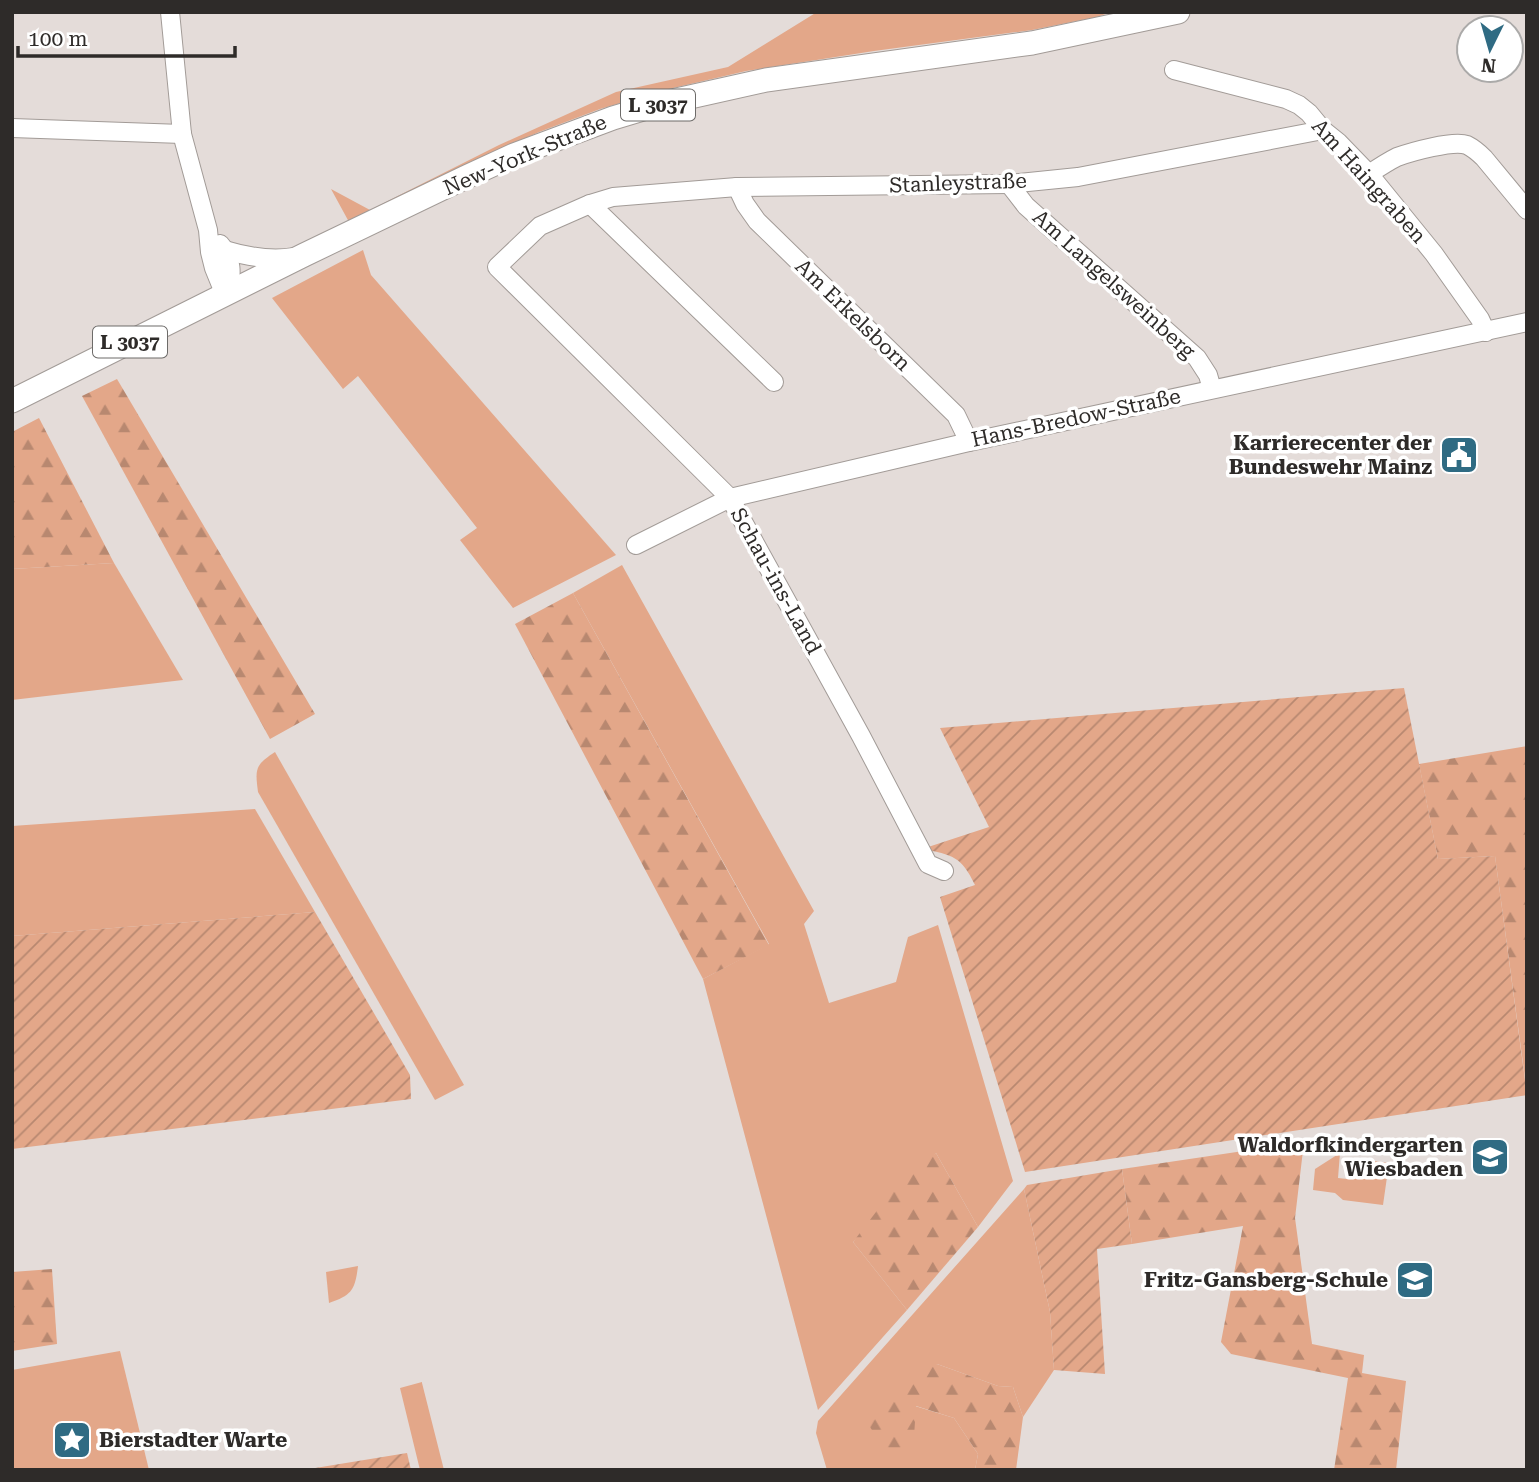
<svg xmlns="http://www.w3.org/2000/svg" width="1539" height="1482" font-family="'Roboto Serif',serif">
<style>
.green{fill:#e3a789}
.forest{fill:url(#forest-firs)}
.garden{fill:url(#garden-furrows)}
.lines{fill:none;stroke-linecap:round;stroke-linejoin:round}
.minor-casing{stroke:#a29b97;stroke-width:20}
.major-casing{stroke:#a29b97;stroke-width:25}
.minor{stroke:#fff;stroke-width:18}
.major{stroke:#fff;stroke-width:23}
.labels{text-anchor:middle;stroke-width:7;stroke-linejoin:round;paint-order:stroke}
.shield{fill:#fff;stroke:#6d6b69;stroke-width:2}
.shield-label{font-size:19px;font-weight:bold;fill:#2e2b29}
.street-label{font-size:21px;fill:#2e2b29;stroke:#fff}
.poi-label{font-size:21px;font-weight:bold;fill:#2e2b29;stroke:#fff;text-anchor:end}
</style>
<defs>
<pattern id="forest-firs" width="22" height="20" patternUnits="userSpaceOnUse" patternTransform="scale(1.75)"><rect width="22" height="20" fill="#e3a789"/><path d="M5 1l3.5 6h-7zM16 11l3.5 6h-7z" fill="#b88870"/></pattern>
<pattern id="garden-furrows" width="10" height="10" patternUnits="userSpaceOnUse" patternTransform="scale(1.75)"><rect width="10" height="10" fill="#e3a789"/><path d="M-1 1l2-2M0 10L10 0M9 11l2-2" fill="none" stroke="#b88870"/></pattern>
</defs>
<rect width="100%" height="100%" fill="#e4dcd9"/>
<!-- green -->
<g class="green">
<path d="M817,12h294l-14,5 -65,13 -158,21 -128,20 -77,18 -69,20 -61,23 -40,18 -150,72 -18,-33 39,21 129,-65 117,-53 112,-25z"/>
<path d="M363,250l8,25 245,280 -103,53 -53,-68 17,-12 -119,-152 -15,13 -71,-91z"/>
<path d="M114,563l69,117 -171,20v-131z"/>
<path d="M622,565l192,346 -10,13 25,79 67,-21 12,-45 30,-12 75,256 -35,46 -42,-74 -83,89 54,68 -89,100 -115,-431 66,-35 -196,-351z"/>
<path d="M275,752l189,333 -29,15 -177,-308c-3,-23 -3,-27 17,-40z"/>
<path d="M255,809l60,103 -303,24v-110z"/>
<path d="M1340,1153l-2,25 9,1 3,-21 39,5 -6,42 -40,-5 -8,-7 -22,-3 2,-21z"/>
<path d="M1024,1189l26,123 4,58 -31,47 -10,-30 -15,-1 -61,-22 -22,42 39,12 24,36 -3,16h-148l-11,-37 2,-12z"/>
<path d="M358,1266c-3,24 -6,29 -29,37l-3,-31z"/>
<path d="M120,1351l29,119h-137v-100z"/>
<path d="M422,1382v1l22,87h-24l-20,-82z"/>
</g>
<!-- forest -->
<g class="forest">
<path d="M117,379l198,335 -45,25 -188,-343z"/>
<path d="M39,418l75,145 -102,6v-137z"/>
<path d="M573,593l196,352 -66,34 -188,-355z"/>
<path d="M1527,746v347l-32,-237 -57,3 -19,-95z"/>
<path d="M1304,1142l-9,76 17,126 52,11 -2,18 44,8 -10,89h-62l14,-92 -117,-24 -10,-12 22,-116 -111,18 -10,-75z"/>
<path d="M936,1153l42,74 -71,83 -54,-68 49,-64z"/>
<path d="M52,1269l5,75 -45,7v-79z"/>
<path d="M937,1364l61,22 15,1 10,30 -7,53h-41l3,-16 -24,-36 -38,-12 -3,46 -24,4 -21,-32 22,-42z"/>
</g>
<!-- garden -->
<g class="garden">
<path d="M1404,688l34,171 57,-3 32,239 -502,77 -85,-275 35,-12c-14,-29 -22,-30 -53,-36l67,-22 -49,-99z"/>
<path d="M315,912l95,163 1,24 -399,50v-213z"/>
<path d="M1122,1169l10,75 -35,5 8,125 -51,-4 -4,-58 -26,-123 3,-4z"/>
<path d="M407,1453l4,17h-108z"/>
</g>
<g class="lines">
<defs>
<g id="minor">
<path d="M170,12l12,122 26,96 2,22 4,16 11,27"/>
<path d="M1174,70l112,29 13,6 10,8 14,17 15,12 31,32 65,80 46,65 6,13"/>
<path d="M12,128l170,6"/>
<path d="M1369,174c9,-6 18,-12 28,-17 14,-5 56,-17 70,-12 6,3 12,8 17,13l43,52"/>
<path d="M1009,184l17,22 171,152 11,17 4,14"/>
<path d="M737,187l8,17 12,17 199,194 13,27"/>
<path d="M590,204l184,178"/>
<path d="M220,244c13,15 12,30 8,49"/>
<path d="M225,250c23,7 45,11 69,7"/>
<path d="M636,545l94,-47 239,-56 558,-120"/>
<path d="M944,871l-16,-7 -67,-128 -131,-238 -233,-231 43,-41 50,-22 23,-7 124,-10 272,-3 69,-7 245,-47"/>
</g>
<path id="major" d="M12,401l292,-146 162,-78 48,-22 99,-37 50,-15 103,-23 266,-37 146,-31"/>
</defs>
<!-- minor casing -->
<use href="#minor" class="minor-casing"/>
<!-- major casing -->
<use href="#major" class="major-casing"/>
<!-- minor -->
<use href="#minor" class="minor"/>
<!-- major -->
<use href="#major" class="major"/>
</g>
<!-- icons -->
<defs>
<symbol id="civic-square" viewBox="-11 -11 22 22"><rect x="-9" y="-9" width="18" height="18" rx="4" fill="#2f6b83" stroke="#fff"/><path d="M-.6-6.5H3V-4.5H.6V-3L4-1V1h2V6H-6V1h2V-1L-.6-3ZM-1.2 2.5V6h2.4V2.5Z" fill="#fff"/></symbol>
<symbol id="school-square" viewBox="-11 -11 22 22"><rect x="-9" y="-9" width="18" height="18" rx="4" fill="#2f6b83" stroke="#fff"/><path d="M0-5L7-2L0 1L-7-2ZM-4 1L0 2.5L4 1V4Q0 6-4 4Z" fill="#fff"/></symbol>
<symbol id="sight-square" viewBox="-11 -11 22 22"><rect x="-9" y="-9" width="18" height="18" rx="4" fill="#2f6b83" stroke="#fff"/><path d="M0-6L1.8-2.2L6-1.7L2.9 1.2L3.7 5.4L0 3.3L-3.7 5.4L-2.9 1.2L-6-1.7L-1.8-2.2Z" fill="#fff"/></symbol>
</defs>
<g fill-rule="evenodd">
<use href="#civic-square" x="1437" y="433" width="44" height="44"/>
<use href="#school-square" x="1468" y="1135" width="44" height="44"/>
<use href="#school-square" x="1393" y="1258" width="44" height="44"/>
<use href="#sight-square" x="50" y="1418" width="44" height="44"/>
</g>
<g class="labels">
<!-- shield labels -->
<g class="shield">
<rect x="621" y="89.5" width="74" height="31" rx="5"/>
<rect x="93" y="326.5" width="74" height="31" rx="5"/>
</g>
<g class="shield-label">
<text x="658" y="112">L 3037</text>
<text x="130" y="349">L 3037</text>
</g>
<!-- street labels -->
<g class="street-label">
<text transform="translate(525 155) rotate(-23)" y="7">New-York-Straße</text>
<text transform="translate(1369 181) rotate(48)" y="7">Am Haingraben</text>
<text transform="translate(958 183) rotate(-2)" y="7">Stanleystraße</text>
<text transform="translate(1114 284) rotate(42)" y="7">Am Langelsweinberg</text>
<text transform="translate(853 315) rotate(44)" y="7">Am Erkelsborn</text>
<text transform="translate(1076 418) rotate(-12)" y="7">Hans-Bredow-Straße</text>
<text transform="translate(776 581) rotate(61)" y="7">Schau-ins-Land</text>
</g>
<!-- poi labels -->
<g class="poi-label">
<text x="1432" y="450">Karrierecenter der<tspan x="1432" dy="24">Bundeswehr Mainz</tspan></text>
<text x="1463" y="1152">Waldorfkindergarten<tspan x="1463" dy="24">Wiesbaden</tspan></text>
<text x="1388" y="1287">Fritz-Gansberg-Schule</text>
<text x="99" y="1447" text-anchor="start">Bierstadter Warte</text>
</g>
</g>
<!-- border -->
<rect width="1539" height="1482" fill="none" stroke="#2e2b29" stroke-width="28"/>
<!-- north arrow -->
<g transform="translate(1490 49) rotate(185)"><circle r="33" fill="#ffffff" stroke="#abaaa9" stroke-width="2"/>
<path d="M0-5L12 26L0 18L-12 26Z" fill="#2f6b83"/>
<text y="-10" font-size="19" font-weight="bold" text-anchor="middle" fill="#2e2b29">N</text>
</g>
<!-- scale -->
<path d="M18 46v10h217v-10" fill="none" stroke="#2e2b29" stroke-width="3.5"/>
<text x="28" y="46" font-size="21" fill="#2e2b29" stroke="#ffffff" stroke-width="5" paint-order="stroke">100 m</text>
</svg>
